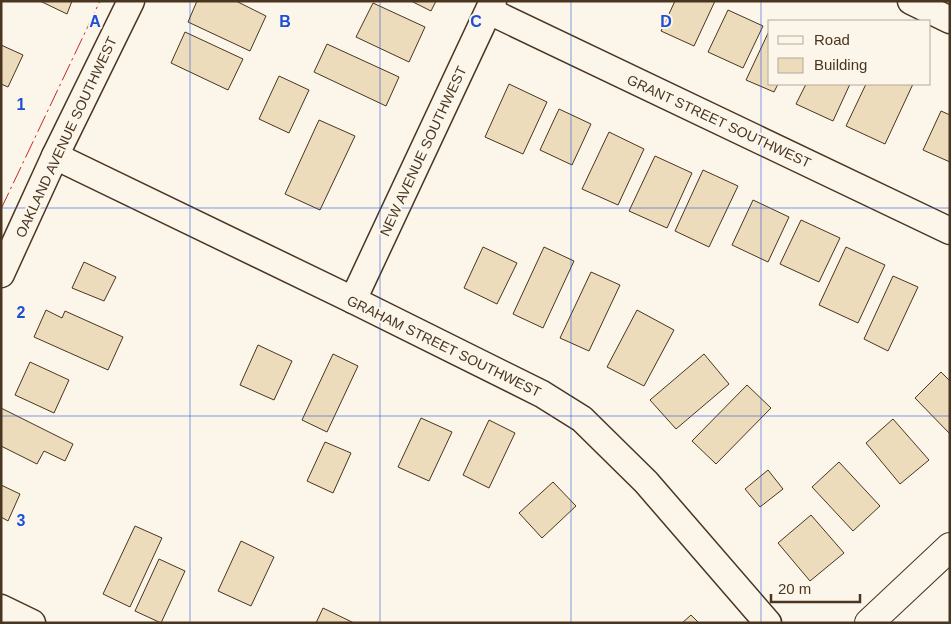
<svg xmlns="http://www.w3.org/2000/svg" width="951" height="624" font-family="Arial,sans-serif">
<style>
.building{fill:#ecdcbc;stroke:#4a3520}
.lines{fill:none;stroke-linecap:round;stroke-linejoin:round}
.street-casing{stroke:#4a3520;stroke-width:29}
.secondary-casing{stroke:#4a3520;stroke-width:30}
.street{stroke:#fbf6e9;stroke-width:26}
.secondary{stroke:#fbf6e9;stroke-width:28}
.power{stroke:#c62828;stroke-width:1;stroke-dasharray:18 4 2.5 4;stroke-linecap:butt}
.grid{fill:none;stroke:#1d4ed8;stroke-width:1;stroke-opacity:0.55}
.labels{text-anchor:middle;stroke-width:4;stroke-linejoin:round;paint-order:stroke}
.street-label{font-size:14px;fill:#4a3520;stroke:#fbf6e9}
.grid-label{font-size:16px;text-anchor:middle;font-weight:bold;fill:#1d4ed8;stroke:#fbf6e9;stroke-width:4;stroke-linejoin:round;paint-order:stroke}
</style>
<rect width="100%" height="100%" fill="#fbf6e9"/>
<!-- building -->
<g class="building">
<path d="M40,1h32l-5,13z"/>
<path d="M197,1h39l30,15 -16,35 -62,-29z"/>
<path d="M411,1h25l-5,10z"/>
<path d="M675,1h40l-21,45 -33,-15z"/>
<path d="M373,3l52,24 -16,35 -53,-25z"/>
<path d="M728,10l35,16 -20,42 -35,-16z"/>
<path d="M770,29v55h8l-4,8 -28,-12z"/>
<path d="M185,32l58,27 -15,31 -57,-27z"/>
<path d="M327,44l72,33 -13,29 -72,-34z"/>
<path d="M1,45l22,10 -15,32 -7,-3z"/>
<path d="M279,76l30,14 -20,43 -30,-14z"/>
<path d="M509,84l38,18 -24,52 -38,-17z"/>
<path d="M806,84h44l-17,37 -37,-17z"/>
<path d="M866,84h47l-28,60 -39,-18z"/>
<path d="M559,109l32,15 -19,41 -32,-15z"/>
<path d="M941,111l9,4v47l-27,-12z"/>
<path d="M319,120l36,16 -35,74 -35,-16z"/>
<path d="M609,132l35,17 -26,56 -36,-16z"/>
<path d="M655,156l37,17 -25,55 -38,-17z"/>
<path d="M703,170l35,16 -29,61 -34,-16z"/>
<path d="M753,200l36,17 -21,45 -36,-17z"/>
<path d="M801,220l39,18 -21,44 -39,-18z"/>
<path d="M483,247l34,16 -20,41 -33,-16z"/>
<path d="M544,247l30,14 -31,67 -30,-14z"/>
<path d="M846,247l39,18 -27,58 -39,-18z"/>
<path d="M84,262l32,15 -12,24 -32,-13z"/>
<path d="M591,272l29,13 -31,66 -29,-13z"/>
<path d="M893,276l25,11 -30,64 -24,-12z"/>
<path d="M46,310l16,8 3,-7 58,26 -15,33 -74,-33z"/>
<path d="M637,310l37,20 -30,56 -37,-19z"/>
<path d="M258,345l34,16 -18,39 -34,-15z"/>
<path d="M333,354l25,12 -31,66 -25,-12z"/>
<path d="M704,354l25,30 -53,45 -26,-29z"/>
<path d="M30,362l39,18 -15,33 -39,-18z"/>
<path d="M941,372l9,9v53l-35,-36z"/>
<path d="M747,385l24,23 -55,56 -24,-23z"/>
<path d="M1,408l72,36 -8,17 -21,-10 -7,13 -36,-18z"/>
<path d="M421,418l31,14 -23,49 -31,-14z"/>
<path d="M893,419l36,41 -29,24 -34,-41z"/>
<path d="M489,420l26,13 -26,55 -26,-13z"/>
<path d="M325,442l26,11 -18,40 -26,-12z"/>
<path d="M839,462l41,44 -27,25 -41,-44z"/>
<path d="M768,470l15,19 -23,18 -15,-18z"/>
<path d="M553,482l23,24 -34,32 -23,-25z"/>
<path d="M1,485l19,9 -12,27 -7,-4z"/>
<path d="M811,515l33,38 -34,28 -32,-38z"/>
<path d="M135,526l27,12 -32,69 -27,-13z"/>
<path d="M241,541l33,16 -23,49 -33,-15z"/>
<path d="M159,559l26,12 -24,52 -26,-12z"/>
<path d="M323,608l31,15h-38z"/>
<path d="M691,615l8,8h-17z"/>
</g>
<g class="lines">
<defs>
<g id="street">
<path d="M911,1l39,19"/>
<path d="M489,11l461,220"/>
<path d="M55,156l298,144 189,94 40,25 64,63 122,141"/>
<path d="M1,274l54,-118 76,-155"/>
<path d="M353,300l140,-299"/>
<path d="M1,608l31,15"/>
</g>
<path id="secondary" d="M869,623l81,-76"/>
</defs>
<!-- street casing -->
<use href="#street" class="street-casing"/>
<!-- secondary casing -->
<use href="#secondary" class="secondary-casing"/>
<!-- street -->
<use href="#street" class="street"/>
<!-- secondary -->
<use href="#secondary" class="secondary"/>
<!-- power -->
<path class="power" d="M1,209l99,-208"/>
</g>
<!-- grid -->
<path class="grid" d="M190,1v622M380,1v622M571,1v622M761,1v622M1,208h949M1,416h949"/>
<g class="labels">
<!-- street labels -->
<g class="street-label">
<text transform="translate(719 121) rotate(25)" y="5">GRANT STREET SOUTHWEST</text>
<text transform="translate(66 137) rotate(-65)" y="5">OAKLAND AVENUE SOUTHWEST</text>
<text transform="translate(423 151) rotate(-65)" y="5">NEW AVENUE SOUTHWEST</text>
<text transform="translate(444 346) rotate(26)" y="5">GRAHAM STREET SOUTHWEST</text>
</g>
</g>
<g class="grid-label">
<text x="95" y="27">A</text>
<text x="285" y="27">B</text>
<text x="476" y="27">C</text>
<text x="666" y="27">D</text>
<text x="21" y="110">1</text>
<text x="21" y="318">2</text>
<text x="21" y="526">3</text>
</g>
<!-- border -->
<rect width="951" height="624" fill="none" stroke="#4a3520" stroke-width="5"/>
<!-- legend -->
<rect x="768" y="20" width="162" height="65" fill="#fbf6e9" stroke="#b4a999"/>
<rect x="778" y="36" width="25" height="8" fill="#fbf6e9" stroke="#b4a999"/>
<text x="814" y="45" font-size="15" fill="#4a3520">Road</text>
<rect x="778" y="58" width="25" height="15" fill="#ecdcbc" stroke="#b4a999"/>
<text x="814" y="70" font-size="15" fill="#4a3520">Building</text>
<!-- scale -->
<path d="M771 594v8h89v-8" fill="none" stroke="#4a3520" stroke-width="2.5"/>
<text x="778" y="594" font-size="15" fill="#4a3520" stroke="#fbf6e9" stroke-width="4" paint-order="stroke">20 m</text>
</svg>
